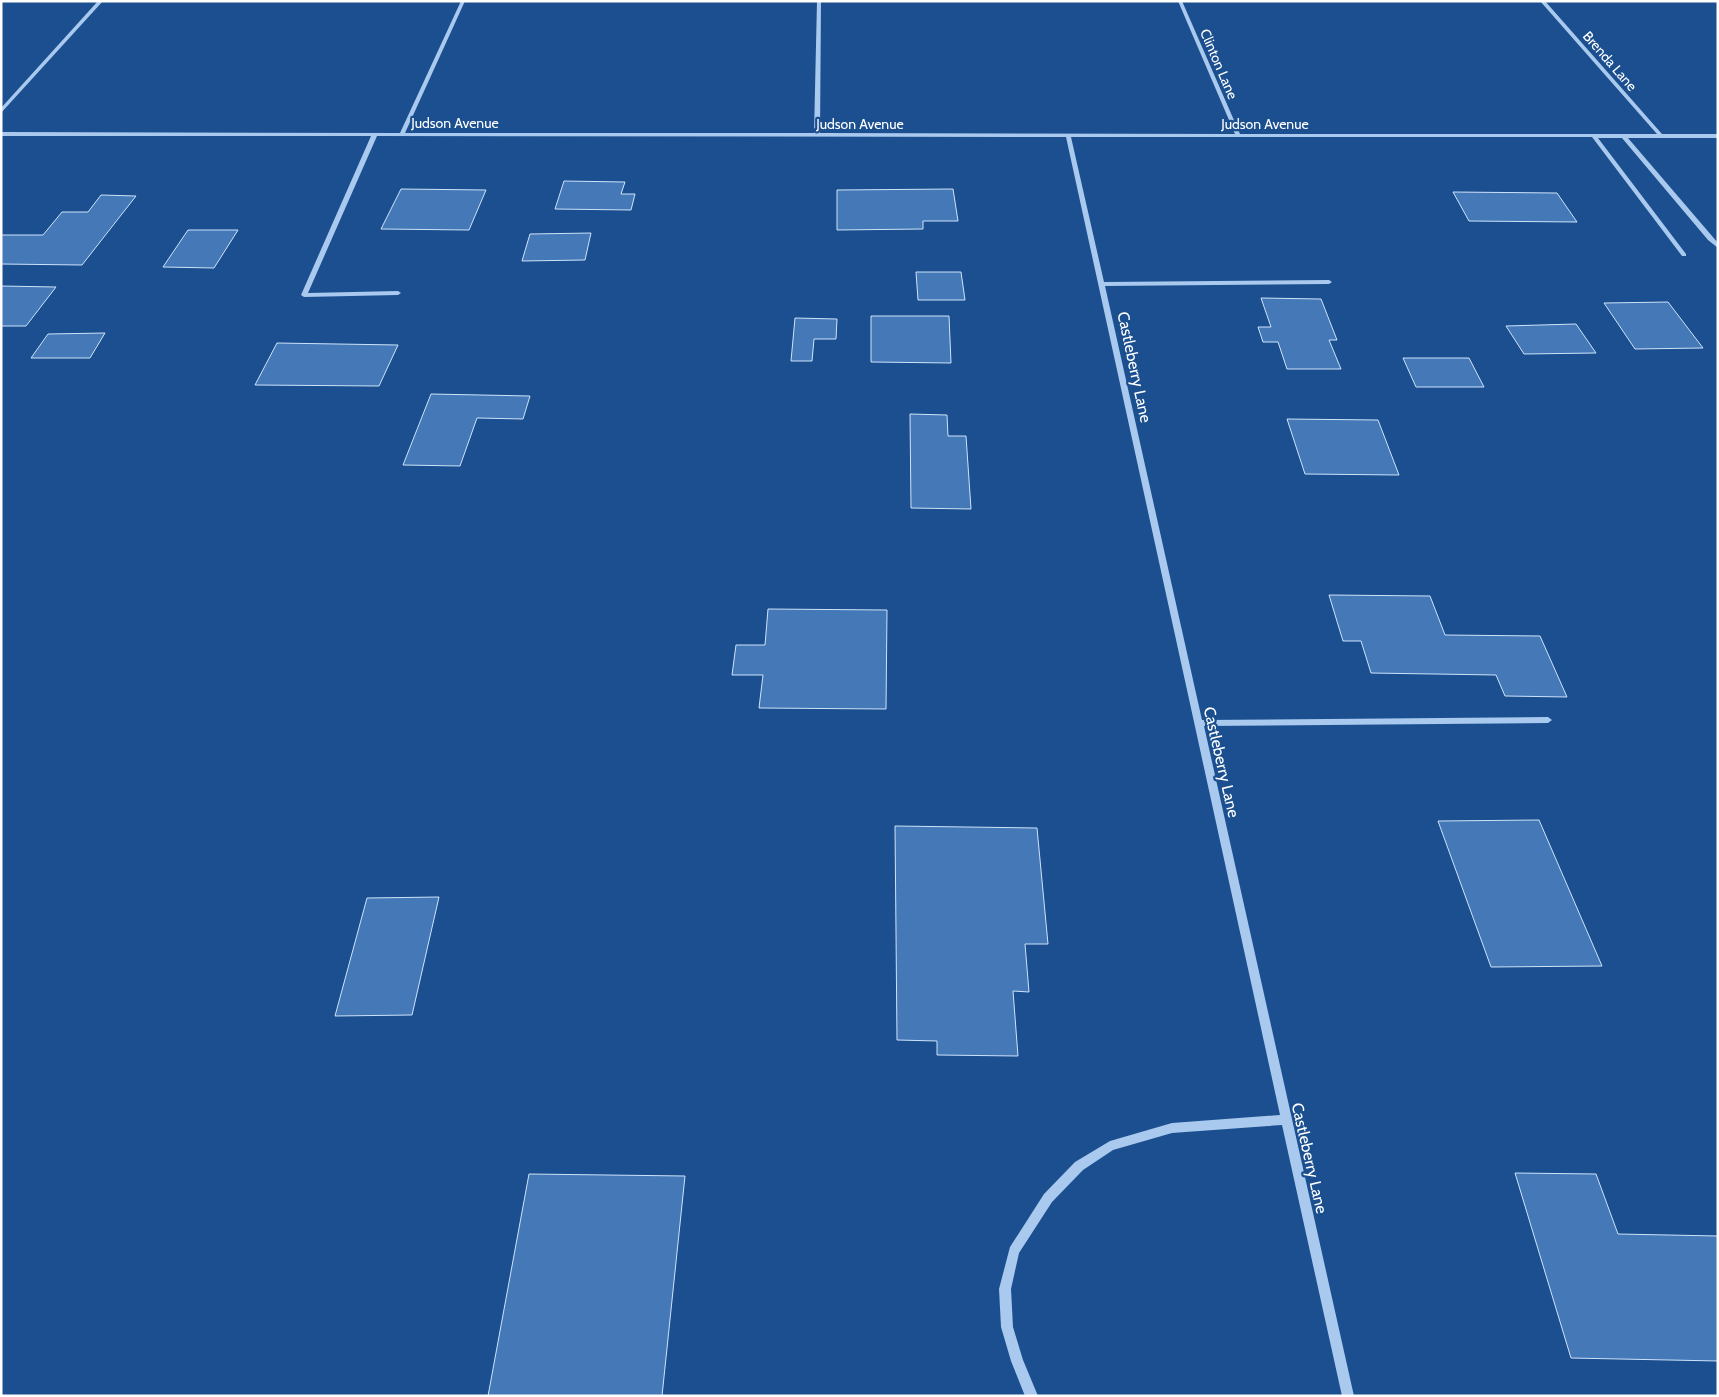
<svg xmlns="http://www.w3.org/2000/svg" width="1719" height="1397" font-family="Cabin,sans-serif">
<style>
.building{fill:#4478b7;stroke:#cfe3fa}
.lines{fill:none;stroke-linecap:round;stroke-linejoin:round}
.minor{fill:#a9c9ee;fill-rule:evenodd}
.labels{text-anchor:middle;stroke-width:4.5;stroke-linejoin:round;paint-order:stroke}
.far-street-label{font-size:14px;fill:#fff;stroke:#1b4f8f}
.street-label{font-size:16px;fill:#fff;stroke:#1b4f8f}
</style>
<rect width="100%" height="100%" fill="#1b4f8f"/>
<!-- building -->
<g class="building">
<path d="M564,181l61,1 -4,12h14l-4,16 -76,-1z"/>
<path d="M401,189l85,1 -17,40 -88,-1z"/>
<path d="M953,189l5,32h-35v8l-86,1v-40z"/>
<path d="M1453,192l104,1 20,29 -108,-1z"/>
<path d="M101,195l35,1 -54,69 -81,-1v-29h42l19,-23h26z"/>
<path d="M188,230h50l-24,38 -51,-1z"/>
<path d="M591,233l-6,27 -63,1 8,-27z"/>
<path d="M916,272h45l4,28h-47z"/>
<path d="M1,286l55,1 -30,39h-25z"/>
<path d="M1261,298l60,1 16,41h-8l12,29h-54l-9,-27h-15l-5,-15h13z"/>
<path d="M1668,302l35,46 -68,1 -31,-46z"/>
<path d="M871,316h78l2,47 -80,-1z"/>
<path d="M795,318l42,1 -1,20h-22l-2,22h-21z"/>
<path d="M1576,324l20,29 -72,1 -18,-28z"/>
<path d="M105,333l-15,25h-59l17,-24z"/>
<path d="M277,343l121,2 -19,41 -124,-1z"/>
<path d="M1403,358h66l15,29h-68z"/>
<path d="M431,394l99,2 -7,23 -46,-1 -17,48 -57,-1z"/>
<path d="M910,414l37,1 1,21h18l5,73 -60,-1z"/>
<path d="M1287,419l91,1 21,55 -94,-1z"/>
<path d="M1329,595l101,1 15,39 95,1 27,61 -62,-1 -9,-21 -125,-2 -10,-32h-18z"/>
<path d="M768,609l119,1 -1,99 -127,-1 4,-33h-31l4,-30h29z"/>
<path d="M1539,820l63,146 -111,1 -53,-146z"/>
<path d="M895,826l142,2 11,116h-23l4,48 -16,-1 5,65 -81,-1v-14l-40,-1z"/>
<path d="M439,897l-27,118 -77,1 32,-118z"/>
<path d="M1515,1173l81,1 22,60 100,2v125l-147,-3z"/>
<path d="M529,1174l156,2 -23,220h-174z"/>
</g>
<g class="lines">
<!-- minor -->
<g class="minor">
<path d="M98,1h5l-102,112v-5z"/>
<path d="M461,1h4l-60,132h409l3,-132h4l-1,132 415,1 -57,-133h4l58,133h417l-117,-133h5l117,133h56v4h-90l90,105v5l-10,-8 -86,-102h-24l88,116v2h-4l-90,-119h-521l33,145 225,-2 3,2 -3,2 -224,2 97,434 346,-3 4,3 -4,3 -344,3 150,670h-12l-60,-271 -110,8 -59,17 -30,20 -31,32 -33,51 -8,36 2,38 10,33 15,36h-13l-14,-35 -10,-34 -2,-38 11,-42 34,-53 31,-32 35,-21 62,-18 108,-8 -214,-978 -689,-1 -69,157 90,-2 3,2 -3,2 -94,2 -3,-2 70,-159h-370v-4l399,1z"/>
</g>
</g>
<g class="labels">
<!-- far-street labels -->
<g class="far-street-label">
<text transform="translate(1610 61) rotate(49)" y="5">Brenda Lane</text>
<text transform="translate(1219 64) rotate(67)" y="5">Clinton Lane</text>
<text x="455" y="128">Judson Avenue</text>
<text x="860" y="129">Judson Avenue</text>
<text x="1265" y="129">Judson Avenue</text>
</g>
<!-- street labels -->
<g class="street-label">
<text transform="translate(1135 367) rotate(78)" y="6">Castleberry Lane</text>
<text transform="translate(1222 762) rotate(77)" y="6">Castleberry Lane</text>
<text transform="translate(1310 1158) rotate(77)" y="6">Castleberry Lane</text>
</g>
</g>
<!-- border -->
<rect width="1719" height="1397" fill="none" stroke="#ffffff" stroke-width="5"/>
</svg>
